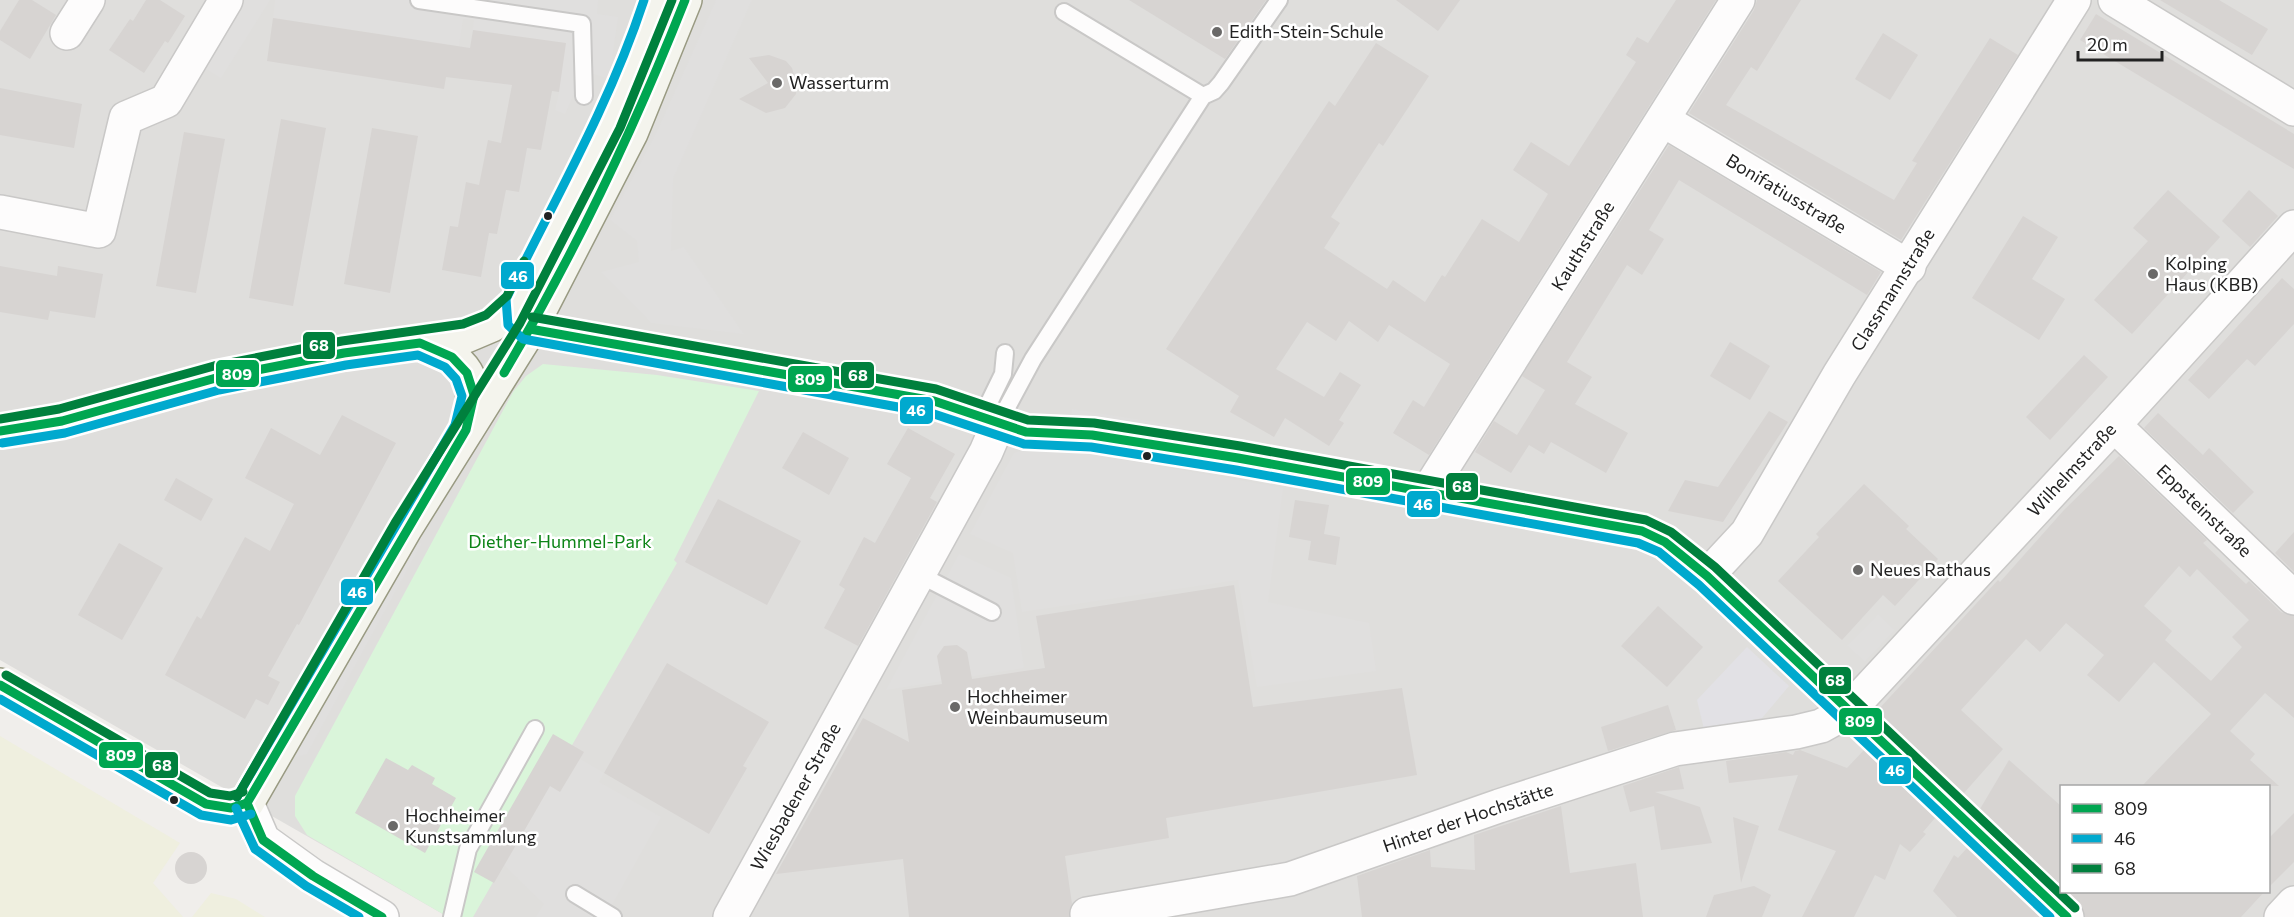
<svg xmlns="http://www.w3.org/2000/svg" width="2294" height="917" font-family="Commissioner,sans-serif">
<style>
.residential{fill:#dfdedc;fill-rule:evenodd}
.farmland{fill:#efefdf}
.park{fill:#daf5da}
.parking{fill:#e0dfde}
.plaza{fill:#e2e1e5}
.building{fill:#d7d4d2;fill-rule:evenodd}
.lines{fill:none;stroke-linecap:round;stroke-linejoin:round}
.lane-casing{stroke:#c9c8c7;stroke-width:20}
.street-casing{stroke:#c9c8c7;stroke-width:36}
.secondary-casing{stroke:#999a82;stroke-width:36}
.lane{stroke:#fdfcfc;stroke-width:16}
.street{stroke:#fdfcfc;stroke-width:33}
.secondary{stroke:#f4f4ed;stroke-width:33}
.bus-1-casing{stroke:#fff;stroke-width:14}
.bus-2-casing{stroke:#fff;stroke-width:14}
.bus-3-casing{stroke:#fff;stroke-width:14}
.bus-1{stroke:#00a651;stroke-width:9}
.bus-2{stroke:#00a9ce;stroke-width:9}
.bus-3{stroke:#00803d;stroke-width:9}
.poi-dot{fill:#6a6968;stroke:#fff;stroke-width:2}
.bus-dot{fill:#222;stroke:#fff;stroke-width:2}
.labels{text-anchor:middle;stroke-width:5;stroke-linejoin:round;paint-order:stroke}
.poi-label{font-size:18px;fill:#222;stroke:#fff;text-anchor:start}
.street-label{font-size:18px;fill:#222;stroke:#fff}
.park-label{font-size:18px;fill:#0c8416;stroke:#fff}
.line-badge{stroke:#fff;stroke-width:2}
.badge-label{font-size:16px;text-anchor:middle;font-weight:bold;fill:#fff}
</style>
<rect width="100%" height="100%" fill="#f0eeeb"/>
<!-- residential -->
<path class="residential" d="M0,0h2294v917h-1846l-448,-257zM2062,786h206v106h-206z"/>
<!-- farmland -->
<g class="farmland">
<path d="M0,736l180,107 -27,40 30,34h-183z"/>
<path d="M211,893l25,6 29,18h-73z"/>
</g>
<!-- park -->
<path class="park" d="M543,364l114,11 102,16 -85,169 3,3 -204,354h-25l-141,-82 -12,-19v-20l218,-404 13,-16z"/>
<!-- parking -->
<g class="parking">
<path d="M245,0h25l-49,78 -18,-11z"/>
<path d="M275,0h323l-1,14 21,3 -9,62 -18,-6 -5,17 -11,1 -10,23 -10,-4 4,-18 -93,-13 8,-59 -11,-1 -4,27 -186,-28z"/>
<path d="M716,0h36l-79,179 -2,72 13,-4 60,87 -93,-11 -50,-51 38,-10 -2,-21 -27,-21 47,-89z"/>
<path d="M1072,409l108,17 -2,9 -107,-17z"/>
<path d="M1039,445l244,43 -15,114 101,21 7,48 -119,16 -19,-107 -216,32 -9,-59 -43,-19 44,-81z"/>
<path d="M422,543l-115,211 -23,6 112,-211z"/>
<path d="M959,554l52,24 13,90 -138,22z"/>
<path d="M1878,614l17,16 -30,32 -18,-16z"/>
<path d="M580,759l24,14 -5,9 62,35 -48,86 -11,14h-66l8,-13 -40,-39 46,-79 10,6z"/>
</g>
<!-- plaza -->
<path class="plaza" d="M1747,647l42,39 -27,32 -58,11 -7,-29z"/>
<!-- building -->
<g class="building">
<path d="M19,0h13l24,15 -26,44 -30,-19v-9z"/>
<path d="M146,0h14l25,16 -17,27 -3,-2 -21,32 -35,-23 21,-31 3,2z"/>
<path d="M1129,0h137l-41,59z"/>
<path d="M1396,0h64l-22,31z"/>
<path d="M1676,0h40l-287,455 -36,-22 20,-33 11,7 26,-43 -61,-39 -11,17 -29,-21 -13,20 -29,-19 -31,47 48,28 16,-25 21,13 -22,35 5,3 -15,23 -44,-28 -11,19 -44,-25 9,-16 -73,-47 163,-248 6,5 41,-63 53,33 -46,70 -4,-3 -48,74 9,6 -16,25 63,41 6,-9 32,22 17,-27 3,2 37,-58 37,23 29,-48 -35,-24 18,-28 38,24 67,-104 -10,-7 11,-18 11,6z"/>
<path d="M1757,0h44l-44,71 -6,-4 -25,38 168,95 23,-37 -5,-2 78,-123 28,17 -117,185 -212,-127 65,-103z"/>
<path d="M2160,0h59l49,29 -16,26z"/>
<path d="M2096,14l198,120v35l-214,-129z"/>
<path d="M273,18l197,30 3,-18 93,13 -7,49 -7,-1 -11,59 -14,-2 -8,44 -13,-2 -9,44 -8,-1 -8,44 -39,-7 8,-44 8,1 8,-45 13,3 9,-45 13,3 11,-58 -66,-8 -2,12 -177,-28z"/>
<path d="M1883,33l35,22 -28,45 -35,-21z"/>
<path d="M769,55l17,6 6,7 5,17 -1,9 -11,14 -19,5 -27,-14 29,-16 -19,-25z"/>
<path d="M0,88l82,16 -8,44 -74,-13z"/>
<path d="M281,119l45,9 -33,178 -44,-8z"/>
<path d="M372,128l46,8 -28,157 -46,-9z"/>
<path d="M184,132l41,7 -29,154 -40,-7z"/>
<path d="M1669,145l212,127 -14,23 -188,-115 -30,50 15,9 -22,36 -15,-10 -60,97 25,15 -17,27 53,29 -22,40 -55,-31 -7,12 -15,-9 -18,28 -36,-21 19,-31 23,14 28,-45 -23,-14z"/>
<path d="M2168,190l52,47 -88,97 -38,-34 54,-59 -15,-13z"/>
<path d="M2249,190l29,26 -28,31 -28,-26z"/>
<path d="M2023,216l35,21 -26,42 33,20 -26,41 -67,-42z"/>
<path d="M0,266l57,10 1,-10 45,8 -8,44 -45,-7 -2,9 -48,-8z"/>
<path d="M2282,278l12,11v35l-39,42 -8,-7 -38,40 -21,-19z"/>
<path d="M1730,342l40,24 -20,34 -40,-24z"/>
<path d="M2084,355l24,22 -58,63 -24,-23z"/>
<path d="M1769,411l19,11 -65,100 -55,-11 17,-31 33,7z"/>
<path d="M2158,413l45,42 6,-7 45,44 -21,21 -89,-85z"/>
<path d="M342,415l54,28 -97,182 -2,-1 -29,52 12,6 -12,23 -12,-6 -11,20 -80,-44 32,-59 4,3 44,-82 25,14 24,-47 -49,-26 26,-50 49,27z"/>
<path d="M908,428l47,26 -25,44 7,4 -79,144 -34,-18 21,-39 -6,-4 25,-48 11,6 36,-65 -24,-14z"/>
<path d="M803,432l46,26 -20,37 -47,-27z"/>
<path d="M2119,456l88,84 -4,3 43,41 3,-3 32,31 13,4v102l-29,-25 -35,38 25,23 -5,6 29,26h-137l69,-72 -57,-52 -35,40 -32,-27 17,-20 -38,-32 -26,29 -14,-13 -65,71 42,39 -39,44 -87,-82 121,-131 2,2 64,-72zM2179,566l11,11 7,-8 52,51 -17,17 10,10 -31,34 -46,-41 7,-9 -28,-25z"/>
<path d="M176,478l37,21 -12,22 -37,-21z"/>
<path d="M1864,484l45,42 -3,3 32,30 -43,47 -12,-11 -41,45 -64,-59 41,-44 -3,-3z"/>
<path d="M718,499l83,42 -34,64 -82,-43z"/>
<path d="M1295,500l34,5 -5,29 16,3 -4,28 -28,-5 3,-19 -22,-4z"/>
<path d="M2294,532v40l-19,-19z"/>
<path d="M119,543l44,25 -41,72 -44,-25z"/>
<path d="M1234,585l19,122 149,-19 15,87 -251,43 3,20 -104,18 7,48 -3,13h-160l-6,-58 -127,15 87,-156 46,24 -7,-52 40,-6 -5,-28 7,-10 13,-1 10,7 5,27 73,-11 -9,-52z"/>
<path d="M1658,606l45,41 -36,40 -46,-41z"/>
<path d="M667,663l102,59 -26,44 4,2 -38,66 -105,-61z"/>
<path d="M1668,705l8,25 -68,21 -7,-24z"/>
<path d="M553,734l31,18 -24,40 -10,-6 -56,97 -20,-11z"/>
<path d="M1800,750l47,18 17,-18 71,68 -12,14 3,2 -16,18 -10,-8 -15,36 -10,-5 -21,42h-52l34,-66 -58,-21 20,-55 -69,8 -3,-22 60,-9 7,3 2,-4z"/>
<path d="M386,758l22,12 4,-5 23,13 -3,6 24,14 -31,55 -70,-40z"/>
<path d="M2009,760l52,46v80l-81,-77z"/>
<path d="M1679,767l5,22 -29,3 45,15 12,36 -51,7 -7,-44 -24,6 -7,-26z"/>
<path d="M1561,806l9,67 66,-10 7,54h-281l-5,-41 73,-26 1,17 44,3 -1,-35z"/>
<path d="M2294,813v49l-26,26v-49z"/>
<path d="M1733,817l26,9 -18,57z"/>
<path d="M1967,848l73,69h-83l-24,-26 21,-36 4,3z"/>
<circle cx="191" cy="868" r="16"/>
<path d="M1754,886l17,9 -9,22h-56l8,-22z"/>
<path d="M2067,891h198l-24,26h-156l-5,-13z"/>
</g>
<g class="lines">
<defs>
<g id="lane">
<path d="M419,0l163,24 2,72"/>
<path d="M1064,12l139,84"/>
<path d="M981,419l22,-45 2,-21"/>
<path d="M998,424l35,-65 170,-263 11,-5 7,-8 58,-83"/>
<path d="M918,574l74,38"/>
<path d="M575,894l38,23"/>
<path d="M452,917l16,-68 67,-120"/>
</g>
<g id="street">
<path d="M2115,0l179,109"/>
<path d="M67,33l21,-33"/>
<path d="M1663,120l246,147"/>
<path d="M0,212l99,19 27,-113 40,-17 60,-101"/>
<path d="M517,308l2,12 11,9 404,72 92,31 66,3 146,23 404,73 23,11 42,34 360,341"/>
<path d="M2114,425l180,173"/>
<path d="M1428,491l310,-491"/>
<path d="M1707,576l40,-43 92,-158 235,-375"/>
<path d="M247,803l16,37 50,36 69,41"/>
<path d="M730,917l256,-465 12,-28"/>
<path d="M1088,917l-1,-3 203,-35 209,-73 176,-57 121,-17 25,-6 27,-15 266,-286 180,-198"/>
<path d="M2281,917l13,-14"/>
</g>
<g id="secondary">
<path d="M420,343c44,13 63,38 47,82"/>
<path d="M0,431l62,-10 154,-43 128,-25 122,-17 26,-11 25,-22 93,-181 26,-60 21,-62"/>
<path d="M0,685l206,119 25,4 16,-5 158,-274 125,-200 101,-196 54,-133"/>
</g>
</defs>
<!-- lane casing -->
<use href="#lane" class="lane-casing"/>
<!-- street casing -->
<use href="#street" class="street-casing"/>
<!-- secondary casing -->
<use href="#secondary" class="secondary-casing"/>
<!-- lane -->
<use href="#lane" class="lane"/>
<!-- street -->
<use href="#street" class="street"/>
<!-- secondary -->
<use href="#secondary" class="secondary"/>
<defs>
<g id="bus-1">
<path d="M530,329l404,72 92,31 66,3 146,23 404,73 23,11 42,34 360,341"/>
<path d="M504,373c71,-120 130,-244 181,-373"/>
<path d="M0,431l62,-10 154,-43 128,-25 76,-10 32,14 15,16 7,22 -8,35 -219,373"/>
<path d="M0,685l206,119 25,4 16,-5"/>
<path d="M247,803l16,37 50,36 69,41"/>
</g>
<g id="bus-2">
<path d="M644,0c-35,106 -89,199 -138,299l2,26 15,14 408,74 93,31 67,3 145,23 402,73 21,9 40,33 351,332"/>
<path d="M2,443l63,-10 154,-43 127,-25 72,-10 27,12 11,12 6,17 -7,29 -218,372"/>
<path d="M0,699l201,116 30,5 20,-6"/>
<path d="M236,808l19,41 51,37 53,31"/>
</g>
<g id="bus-3">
<path d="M532,317l404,72 92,31 66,3 146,23 406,74 25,12 44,35 360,341"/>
<path d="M0,419l59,-10 155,-43 128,-25 121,-17 23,-9 21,-19 17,-35"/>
<path d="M6,675l204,118 20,3 13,-4"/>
<path d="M237,797l158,-274 125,-200 100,-195 52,-128"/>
</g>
</defs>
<!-- bus-1 casing -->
<use href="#bus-1" class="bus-1-casing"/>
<!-- bus-2 casing -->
<use href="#bus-2" class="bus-2-casing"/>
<!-- bus-3 casing -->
<use href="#bus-3" class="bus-3-casing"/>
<!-- bus-1 -->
<use href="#bus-1" class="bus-1"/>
<!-- bus-2 -->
<use href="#bus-2" class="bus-2"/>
<!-- bus-3 -->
<use href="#bus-3" class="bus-3"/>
</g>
<!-- markers -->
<g class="poi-dot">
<circle cx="1217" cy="32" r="6"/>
<circle cx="777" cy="83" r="6"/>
<circle cx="2153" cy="274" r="6"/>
<circle cx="1858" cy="570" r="6"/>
<circle cx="955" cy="707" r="6"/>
<circle cx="393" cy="826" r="6"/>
</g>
<g class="bus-dot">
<circle cx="548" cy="216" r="5"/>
<circle cx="1147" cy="456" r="5"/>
<circle cx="174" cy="800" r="5"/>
</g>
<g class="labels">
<!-- poi labels -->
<g class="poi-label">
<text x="1229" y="38">Edith-Stein-Schule</text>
<text x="789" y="89">Wasserturm</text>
<text x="2165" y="270">Kolping<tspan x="2165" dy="21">Haus (KBB)</tspan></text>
<text x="1870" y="576">Neues Rathaus</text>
<text x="967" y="703">Hochheimer<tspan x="967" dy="21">Weinbaumuseum</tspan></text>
<text x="405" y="822">Hochheimer<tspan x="405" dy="21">Kunstsammlung</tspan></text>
</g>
<!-- street labels -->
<g class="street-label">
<text transform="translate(1786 194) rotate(31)" y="6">Bonifatiusstraße</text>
<text transform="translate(1583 246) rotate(-58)" y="6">Kauthstraße</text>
<text transform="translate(1893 290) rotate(-58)" y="6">Classmannstraße</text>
<text transform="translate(2072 470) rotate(-47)" y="6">Wilhelmstraße</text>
<text transform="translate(2204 511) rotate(44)" y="6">Eppsteinstraße</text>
<text transform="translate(796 797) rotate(-61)" y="6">Wiesbadener Straße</text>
<text transform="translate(1468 818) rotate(-19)" y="6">Hinter der Hochstätte</text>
</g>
<!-- park labels -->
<g class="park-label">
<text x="560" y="548">Diether-Hummel-Park</text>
</g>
</g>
<g class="line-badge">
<rect x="500" y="261" width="35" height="29" rx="6" fill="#00a9ce"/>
<rect x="302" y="331" width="34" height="29" rx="6" fill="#00803d"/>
<rect x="215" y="359" width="45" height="29" rx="6" fill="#00a651"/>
<rect x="840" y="361" width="35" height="28" rx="6" fill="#00803d"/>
<rect x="787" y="365" width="46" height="28" rx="6" fill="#00a651"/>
<rect x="899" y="396" width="35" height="29" rx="6" fill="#00a9ce"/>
<rect x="1345" y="467" width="46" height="29" rx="6" fill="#00a651"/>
<rect x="1445" y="472" width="34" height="29" rx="6" fill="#00803d"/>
<rect x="1406" y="490" width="35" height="28" rx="6" fill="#00a9ce"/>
<rect x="340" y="578" width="34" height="28" rx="6" fill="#00a9ce"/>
<rect x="1818" y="666" width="34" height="29" rx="6" fill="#00803d"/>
<rect x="1838" y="707" width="45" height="29" rx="6" fill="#00a651"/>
<rect x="98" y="741" width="46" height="28" rx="6" fill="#00a651"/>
<rect x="144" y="751" width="35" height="28" rx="6" fill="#00803d"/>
<rect x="1878" y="756" width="34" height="29" rx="6" fill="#00a9ce"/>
</g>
<g class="badge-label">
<text x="518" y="282">46</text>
<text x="319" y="351">68</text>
<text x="237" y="380">809</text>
<text x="858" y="381">68</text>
<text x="810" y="385">809</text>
<text x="916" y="416">46</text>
<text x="1368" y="487">809</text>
<text x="1462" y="492">68</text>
<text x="1423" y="510">46</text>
<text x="357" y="598">46</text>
<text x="1835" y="686">68</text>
<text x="1860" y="727">809</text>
<text x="121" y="761">809</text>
<text x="162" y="771">68</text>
<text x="1895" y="776">46</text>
</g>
<!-- legend -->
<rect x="2060" y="785" width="210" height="108" fill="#ffffff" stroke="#a7a7a7" stroke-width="1.5"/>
<rect x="2072" y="804" width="30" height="9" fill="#00a651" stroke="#a7a7a7" stroke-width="1.5"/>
<text x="2114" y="815" font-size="18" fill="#222222">809</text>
<rect x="2072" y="834" width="30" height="9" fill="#00a9ce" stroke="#a7a7a7" stroke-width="1.5"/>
<text x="2114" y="845" font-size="18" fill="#222222">46</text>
<rect x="2072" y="864" width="30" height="9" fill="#00803d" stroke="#a7a7a7" stroke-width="1.5"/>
<text x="2114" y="875" font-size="18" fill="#222222">68</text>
<!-- scale -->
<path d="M2078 51v9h84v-9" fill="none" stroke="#222222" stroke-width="3"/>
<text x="2087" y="51" font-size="18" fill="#222222" stroke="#ffffff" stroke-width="4.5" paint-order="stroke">20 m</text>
</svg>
